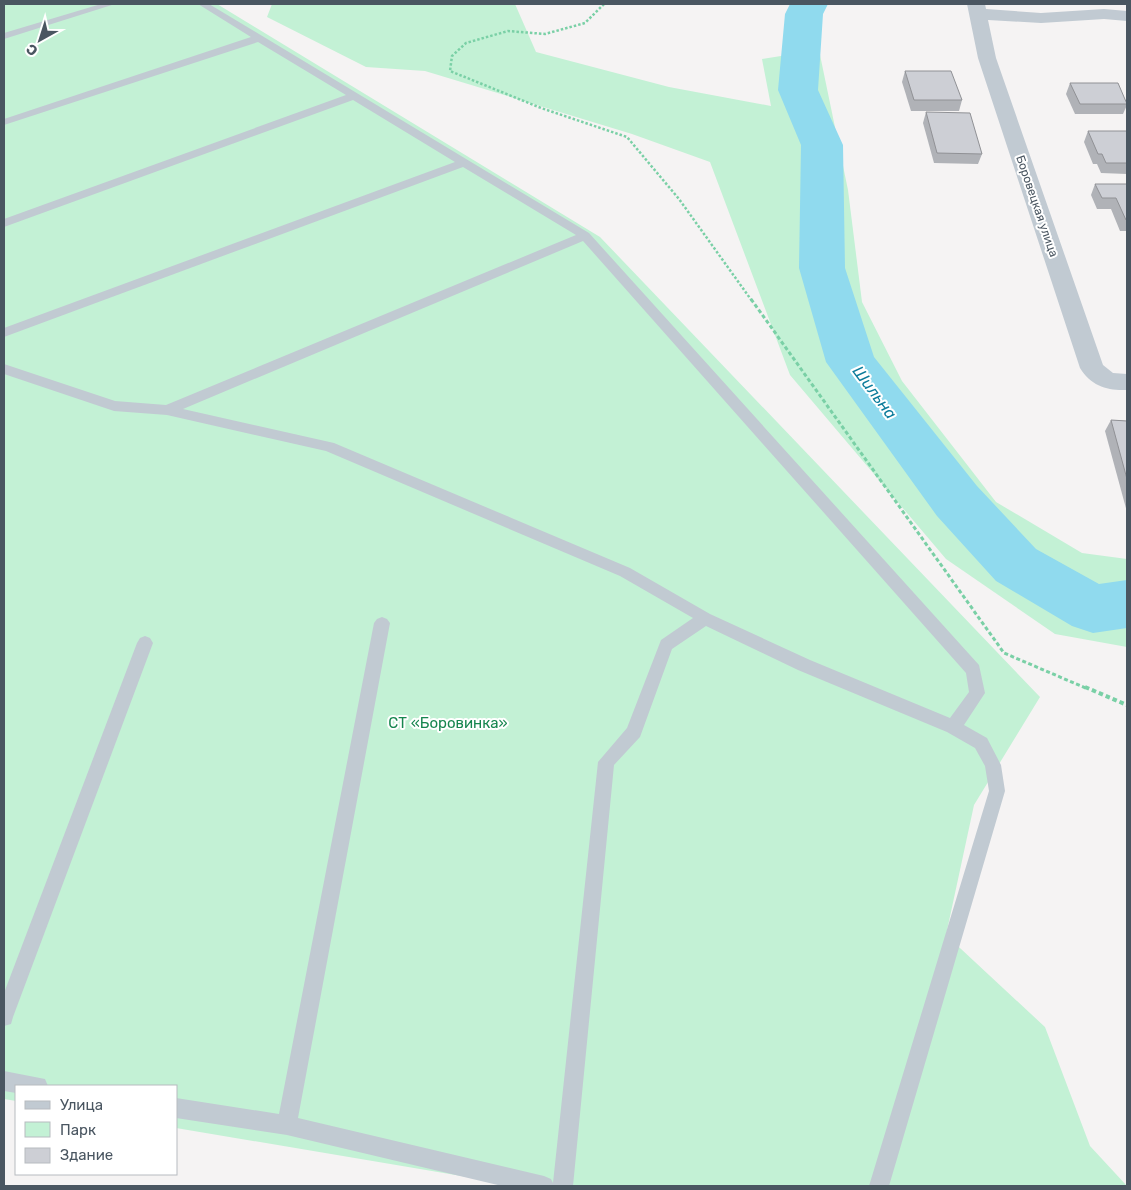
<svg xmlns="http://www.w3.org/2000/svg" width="1131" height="1190" font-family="Rubik,sans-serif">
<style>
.green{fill:#c3f1d5}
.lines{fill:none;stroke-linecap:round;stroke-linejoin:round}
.river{fill:#90daee;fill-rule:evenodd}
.path-far2{stroke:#7ad0a6;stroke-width:2.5;stroke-dasharray:2.5 2;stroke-linecap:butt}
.path-far1{stroke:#7ad0a6;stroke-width:3;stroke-dasharray:4 2.5;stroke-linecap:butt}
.path{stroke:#7ad0a6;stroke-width:4;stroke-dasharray:4.5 3;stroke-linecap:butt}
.lane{fill:#c1cad2;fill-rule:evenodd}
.street{fill:#c1cad2;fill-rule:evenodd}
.wall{fill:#b0b2b7}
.building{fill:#cdcfd5;stroke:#909195}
.labels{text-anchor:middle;stroke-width:4;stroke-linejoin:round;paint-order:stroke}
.far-street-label{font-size:12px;fill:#4a5661;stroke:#fff}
.park-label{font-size:15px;fill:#17864f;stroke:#fff}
.water-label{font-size:16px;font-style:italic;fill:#0c7c9b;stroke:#fff}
</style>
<rect width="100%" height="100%" fill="#f5f3f3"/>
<!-- green -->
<g class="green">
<path d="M4,4h213l383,233 440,460 -66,108 -28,130 99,92 45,119 37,40h-618l-6,-3 -327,-55v-42h-160v15l-12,-2z"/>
<path d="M272,4h243l21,48 133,35 102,19 -9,-47 57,-9 29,140 14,112 40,79 94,121 86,51 45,6v88l-72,-13 -109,-75 -156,-184 -80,-213 -78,-28 -207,-63 -59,-4 -99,-50z"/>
</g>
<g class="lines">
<!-- river -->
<path class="river" d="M790,4h38l-5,10 -5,76 25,55 2,123 29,89 103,129 59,63 63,35 28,-4v48l-34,5 -21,-7 -76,-45 -59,-65 -111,-154 -27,-94 2,-123 -23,-55 7,-76z"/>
<!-- path-far2 -->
<path class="path-far2" d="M604,4l-19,19 -40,11 -37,-3 -42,12 -14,13 -2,15 91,37 86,29 52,62 73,102"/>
<!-- path-far1 -->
<path class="path-far1" d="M751,299l253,354 84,36"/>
<!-- path -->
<path class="path" d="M1085,687l42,18"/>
<!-- lane -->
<g class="lane">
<path d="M101,4h14l-111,35v-6z"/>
<path d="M198,4h11l380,229 390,432 6,28 -21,32 23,13 14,27 4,26 -116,395h-20l120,-395 -4,-25 -10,-18 -28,-16 -149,-62 -92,-44 -34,23 -32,88 -26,28 -41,421h-71l-215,-51 -111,-17v-20l103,16 95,-491 3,-4 5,-2 5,2 3,4 -92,495 246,58 7,3 2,4 45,-421 29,-34 34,-88 32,-22 -73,-42 -294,-125 -159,-36 -53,-4 -110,-37v-10l111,37 51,4 410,-170 -113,-68 -459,170v-9l451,-166 -102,-62 -349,127v-8l342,-124 -88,-53 -254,83v-6l247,-82zM583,241l383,432 3,19 -19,26 -140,-58 -100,-46 -80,-46 -296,-125 -151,-34z"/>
<path d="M145,636l5,2 3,5 -140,374 -2,7 -7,2v-33l133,-350 3,-5z"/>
<path d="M4,1071l41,8 3,7h-32v7l-12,-2z"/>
</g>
<!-- street -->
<path class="street" d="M967,4h18l1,5 55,4 63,-4 23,2v10l-23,-2 -63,4 -53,-3 8,38 107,307 10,8 14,1v16c-19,1 -36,-4 -47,-22l-102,-310z"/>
</g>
<!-- wall -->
<g class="wall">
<path d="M905,71l57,29 -3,11h-48l-9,-29z"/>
<path d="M1070,83l57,20v2l-4,9h-48l-9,-20z"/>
<path d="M926,112l56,42 -4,10 -44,-1 -11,-40z"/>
<path d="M1088,131h39v43l-26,-1 -4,-9h-4l-9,-22z"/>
<path d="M1095,184h32v47h-7l-9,-22h-14l-6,-14z"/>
<path d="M1111,420l16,1v91l-22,-81z"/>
</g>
<!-- building -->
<g class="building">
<path d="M905,71h46l11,29h-48z"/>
<path d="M1070,83h48l9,21h-47z"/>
<path d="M926,112l44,1 12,41 -45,-1z"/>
<path d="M1088,131h39v32h-21l-4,-9h-4z"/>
<path d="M1095,184h32v36h-1l-10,-22h-14z"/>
<path d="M1111,420l16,1v58z"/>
</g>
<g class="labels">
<!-- far-street labels -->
<g class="far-street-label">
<text transform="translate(1037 206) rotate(71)" y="4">Боровецкая улица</text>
</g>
<!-- park labels -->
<g class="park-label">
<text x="448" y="728">СТ «Боровинка»</text>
</g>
<!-- water labels -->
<g class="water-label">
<text transform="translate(875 392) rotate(53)" y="6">Шильна</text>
</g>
</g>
<!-- border -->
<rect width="1131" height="1190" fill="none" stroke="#4a5661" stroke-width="10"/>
<!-- legend -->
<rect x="15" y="1085" width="162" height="90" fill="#ffffff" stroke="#b7bbc0"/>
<rect x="25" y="1101" width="25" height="8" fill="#c1cad2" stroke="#b7bbc0"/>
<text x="60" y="1110" font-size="15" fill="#4a5661">Улица</text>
<rect x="25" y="1122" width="25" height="15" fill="#c3f1d5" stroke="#b7bbc0"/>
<text x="60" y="1135" font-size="15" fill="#4a5661">Парк</text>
<rect x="25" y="1148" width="25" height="15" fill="#cdcfd5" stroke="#b7bbc0"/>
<text x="60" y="1160" font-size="15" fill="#4a5661">Здание</text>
<!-- north arrow -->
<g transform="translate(40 40) rotate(219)" stroke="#ffffff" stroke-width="4" paint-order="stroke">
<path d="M0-4L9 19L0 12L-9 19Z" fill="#4a5661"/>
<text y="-8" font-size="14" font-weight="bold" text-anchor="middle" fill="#4a5661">С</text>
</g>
</svg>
